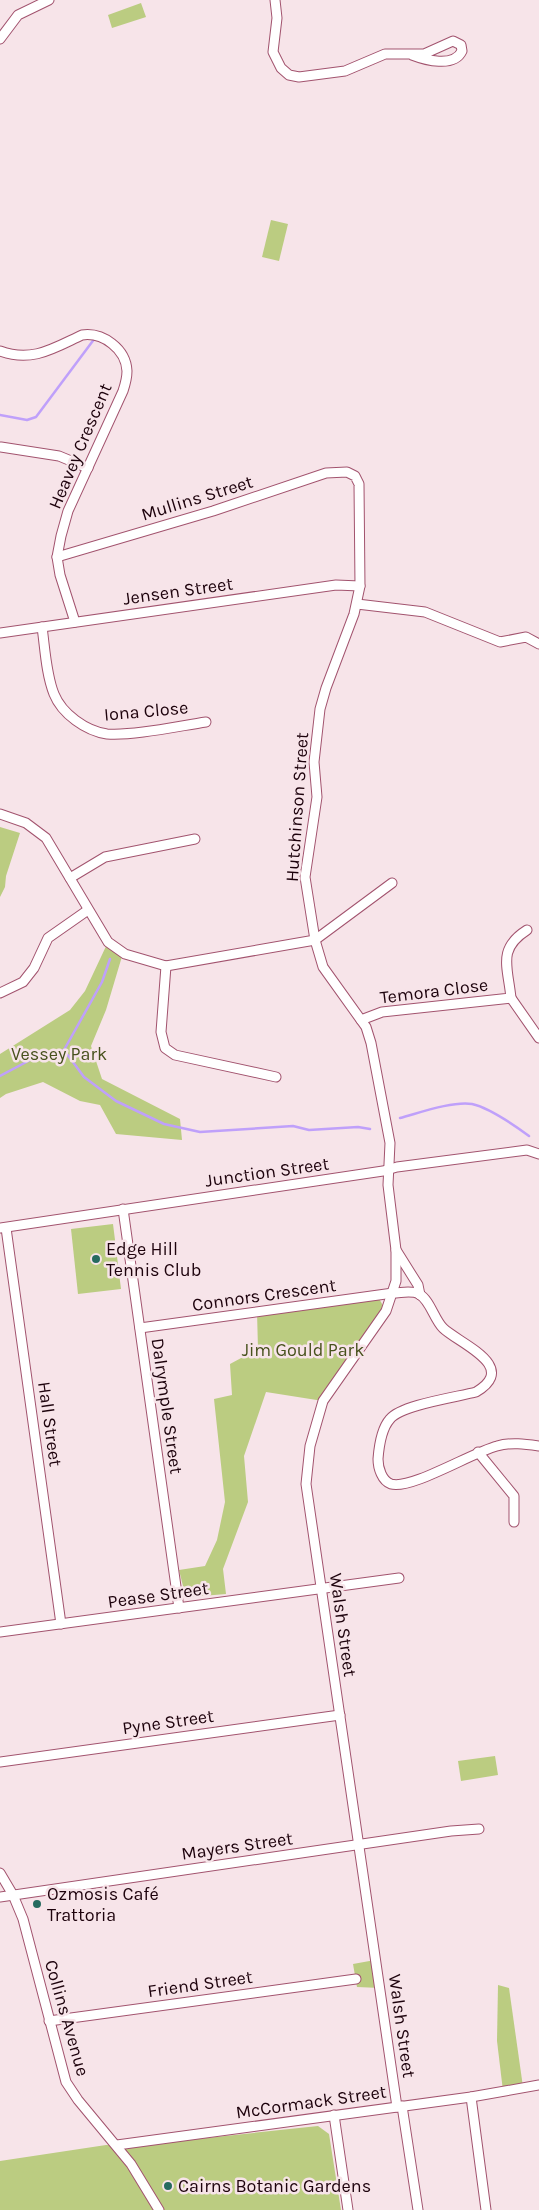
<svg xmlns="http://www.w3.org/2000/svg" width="539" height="2210" font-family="Karla,sans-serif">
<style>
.green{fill:#bbcc81}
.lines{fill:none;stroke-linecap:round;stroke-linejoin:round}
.stream{stroke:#bfa0fa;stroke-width:2.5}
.minor-casing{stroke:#a2536e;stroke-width:11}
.minor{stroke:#fff;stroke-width:9}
.poi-dot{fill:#266b5f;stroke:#f7e4e9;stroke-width:2}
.labels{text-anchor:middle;stroke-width:5;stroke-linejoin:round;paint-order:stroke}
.street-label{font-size:18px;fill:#1d020c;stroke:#f7e4e9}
.park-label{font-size:18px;fill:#47511c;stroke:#f7e4e9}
.poi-label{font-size:18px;fill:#1d020c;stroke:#f7e4e9;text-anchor:start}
</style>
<rect width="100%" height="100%" fill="#f7e4e9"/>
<!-- green -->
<g class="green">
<path d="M141,3l5,14 -34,11 -4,-13z"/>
<path d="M271,220l17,4 -9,37 -17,-4z"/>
<path d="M0,827l20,6 -14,43 -1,11 -5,10z"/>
<path d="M108,942l15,11 -17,57 -15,36 11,33 78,40 2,21 -66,-6 -16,-29 -20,-4 -37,-19 -37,12 -6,4v-44l70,-44 15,-19z"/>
<path d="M113,1224l8,65 -43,5 -7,-65z"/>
<path d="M377,1295l9,16 -63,90 -57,-9 -22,64 4,46 -25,67 3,25 -36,3 -6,-7 -5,-20 26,-4 12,-26 8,-38 -11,-103 18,-4 -2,-31 28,-15 -1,-37z"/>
<path d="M495,1756l3,19 -37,6 -3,-20z"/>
<path d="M375,1960l5,28 -23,-1 -4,-23z"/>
<path d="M498,1985l11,3 14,99 -20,4 -6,-50z"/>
<path d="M318,2126l11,8 12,76h-341v-49l106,-16 25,1z"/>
</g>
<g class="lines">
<!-- stream -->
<g class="stream">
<path d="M0,415l27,5 9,-3 59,-79"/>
<path d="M64,1050l20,27 32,24 48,23 36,8 93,-6 16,4 49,-3 12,2"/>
<path d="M0,1076l32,-17 32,-9 38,-68 8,-23"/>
<path d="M400,1118c19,-5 52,-17 72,-14 18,4 42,21 57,32"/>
</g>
<defs>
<g id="minor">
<path d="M275,0l2,18 -4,34 8,16 8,7 10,2 46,-6 40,-17h39l29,-13 8,4 1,6c-8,17 -37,9 -50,4"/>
<path d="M0,39l18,-24 31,-15"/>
<path d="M0,351c32,12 54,-3 82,-16 21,-3 44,14 45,36 0,6 -2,14 -4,20l-55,120 -7,25 -4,21 3,18 15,47"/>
<path d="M1,447l58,9 29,12"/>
<path d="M57,557l156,-46 113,-38 21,-1 8,4 4,8 1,102 -6,28 -28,74 -6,21 -6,53 3,35 -12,80 10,63 8,27 43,60 5,16 19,100 -2,42 8,65v31l-10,30 -63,90 -13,45 -4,38 91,623"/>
<path d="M357,604l68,8 75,30 26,-5 13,7"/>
<path d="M42,627c3,21 4,47 12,67 8,20 32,37 53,40 26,2 72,-8 99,-12"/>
<path d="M0,633l336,-48 24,1"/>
<path d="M0,814l26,9 20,15 62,104 17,12 41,12 149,-26 77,-57"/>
<path d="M70,878l35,-21 90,-18"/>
<path d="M166,966l-5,66 4,16 10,7 101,22"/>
<path d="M0,993l23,-11 11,-14 14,-30 40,-28"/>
<path d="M511,998l28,40"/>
<path d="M361,1020l21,-8 129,-14c-3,-31 -14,-49 16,-68"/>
<path d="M123,1209l56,399"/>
<path d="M0,1228l383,-57 14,-4 130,-17 12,4"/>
<path d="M6,1228l55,396"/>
<path d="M396,1250l22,35 2,10"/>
<path d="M140,1328l253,-35c8,0 19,-3 26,1 11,6 15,25 24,34 15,15 77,38 33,64 -19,5 -75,13 -86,27 -9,10 -11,27 -12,40 0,9 4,22 13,25 20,6 82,-32 106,-38 14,-4 28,-2 42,0"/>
<path d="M478,1452l36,44v26"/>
<path d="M0,1632l399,-54"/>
<path d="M0,1762l340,-47"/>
<path d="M0,1873l13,22 10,24 43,163 12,18 53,64 28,46"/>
<path d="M0,1897l451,-66 28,-2"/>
<path d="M49,2021l307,-42"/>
<path d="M471,2097l15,113"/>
<path d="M402,2106l16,104"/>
<path d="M334,2115l14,95"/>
<path d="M117,2145l354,-48 68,-12"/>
</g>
</defs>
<!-- minor casing -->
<use href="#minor" class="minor-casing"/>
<!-- minor -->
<use href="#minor" class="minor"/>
</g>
<!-- markers -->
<g class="poi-dot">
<circle cx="96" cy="1259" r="5"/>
<circle cx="37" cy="1904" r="5"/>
<circle cx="168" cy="2186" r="5"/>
</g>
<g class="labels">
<!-- street labels -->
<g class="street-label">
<text transform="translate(80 446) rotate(-67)" y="6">Heavey Crescent</text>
<text transform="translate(197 498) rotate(-17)" y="6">Mullins Street</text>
<text transform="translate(178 591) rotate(-8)" y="6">Jensen Street</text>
<text transform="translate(146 711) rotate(-5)" y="6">Iona Close</text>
<text transform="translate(297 807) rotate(-86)" y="6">Hutchinson Street</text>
<text transform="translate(434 991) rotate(-7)" y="6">Temora Close</text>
<text transform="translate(267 1172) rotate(-8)" y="6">Junction Street</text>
<text transform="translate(264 1295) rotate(-8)" y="6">Connors Crescent</text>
<text transform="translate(167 1406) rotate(82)" y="6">Dalrymple Street</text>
<text transform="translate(50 1424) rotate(82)" y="6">Hall Street</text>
<text transform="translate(158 1595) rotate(-8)" y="6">Pease Street</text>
<text transform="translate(343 1625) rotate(82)" y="6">Walsh Street</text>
<text transform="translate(168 1722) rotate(-8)" y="6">Pyne Street</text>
<text transform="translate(237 1846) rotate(-8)" y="6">Mayers Street</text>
<text transform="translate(200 1984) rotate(-8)" y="6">Friend Street</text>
<text transform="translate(67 2018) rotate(74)" y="6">Collins Avenue</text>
<text transform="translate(402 2026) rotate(82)" y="6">Walsh Street</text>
<text transform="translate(311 2102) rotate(-8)" y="6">McCormack Street</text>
</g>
<!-- park labels -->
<g class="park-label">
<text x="59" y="1060">Vessey Park</text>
<text x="303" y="1356">Jim Gould Park</text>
</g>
<!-- poi labels -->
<g class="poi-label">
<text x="106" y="1255">Edge Hill<tspan x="106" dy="21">Tennis Club</tspan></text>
<text x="47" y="1900">Ozmosis Café<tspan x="47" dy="21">Trattoria</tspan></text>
<text x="178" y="2192">Cairns Botanic Gardens</text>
</g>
</g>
</svg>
